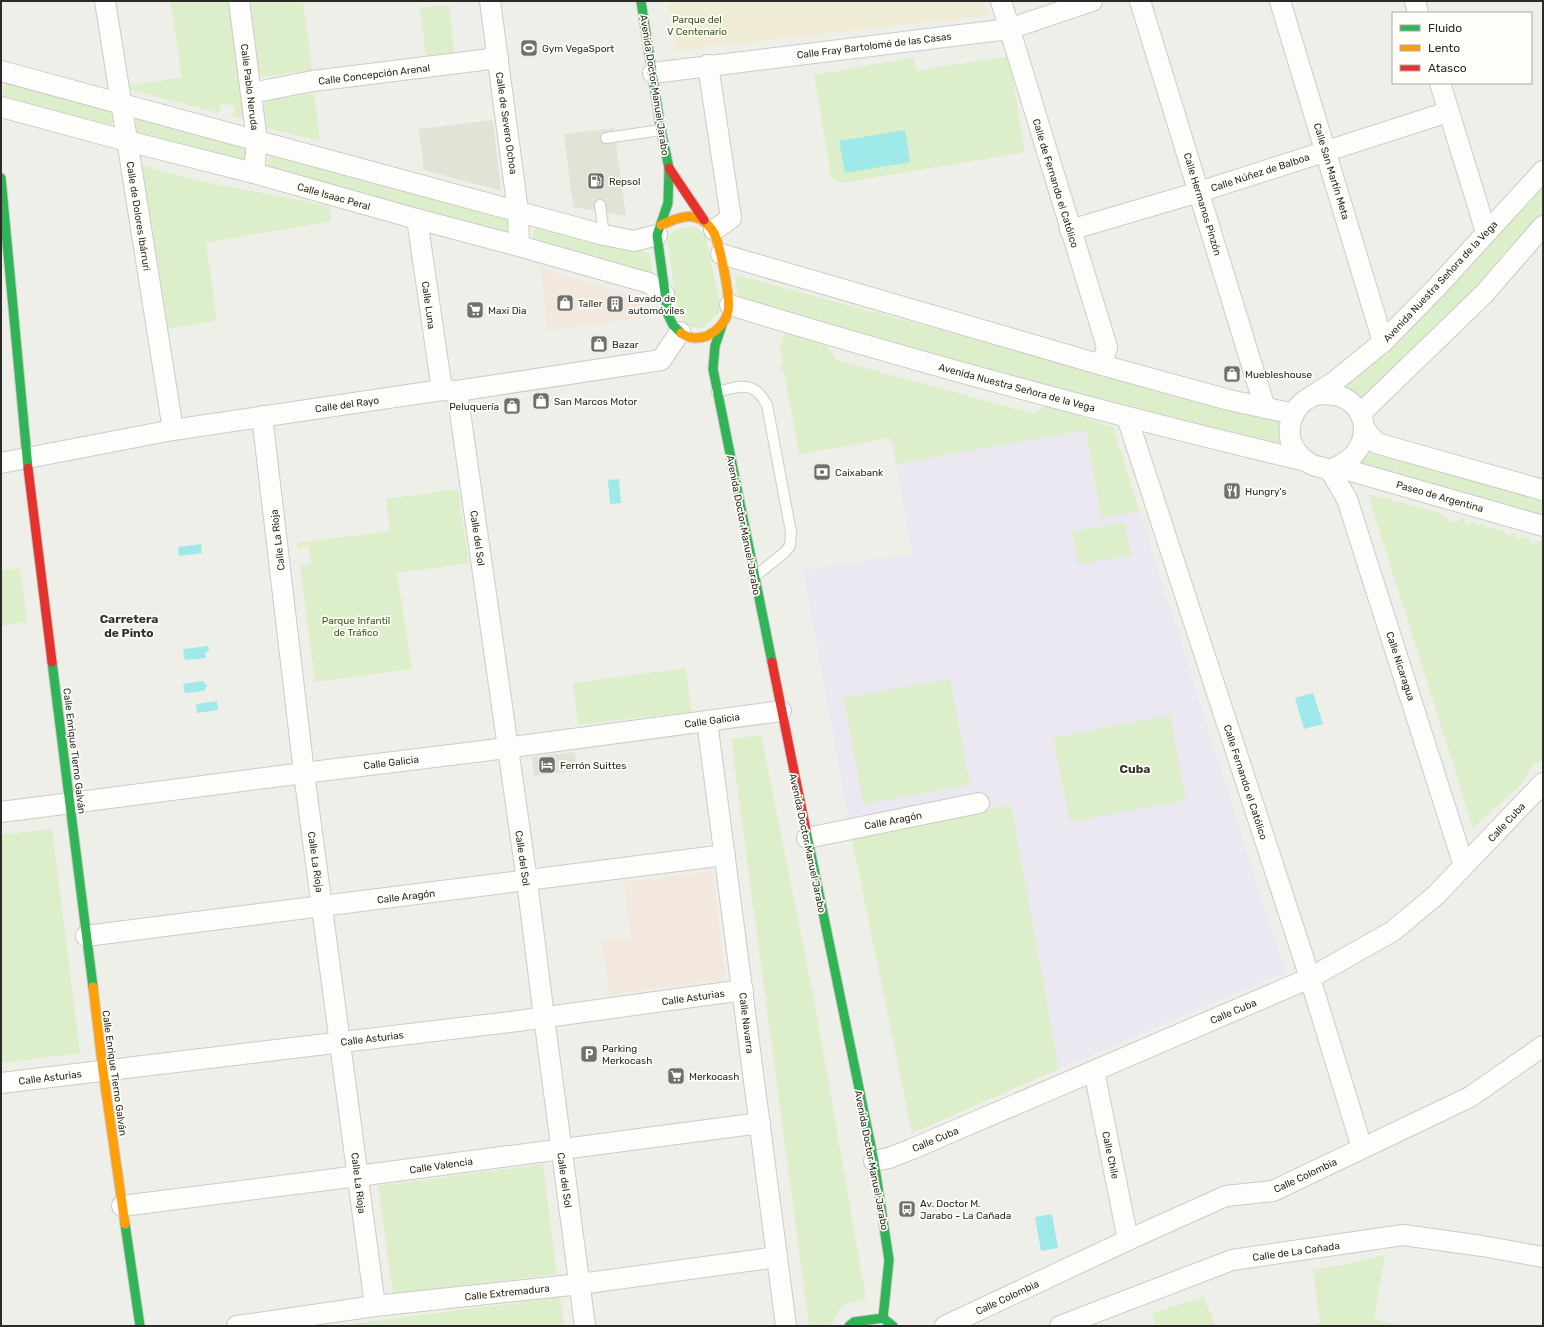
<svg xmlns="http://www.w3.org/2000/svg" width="1544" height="1327" font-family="Rubik,sans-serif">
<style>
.built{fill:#e3e2d7}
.industrial{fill:#f3e8dd}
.education{fill:#ebe8f2}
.green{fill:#ddeeca}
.sand{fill:#f0ebd4}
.water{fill:#9fe9ea}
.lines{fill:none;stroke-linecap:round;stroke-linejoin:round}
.lane-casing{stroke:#cbcbc7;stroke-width:12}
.street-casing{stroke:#cbcbc7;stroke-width:22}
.fast-casing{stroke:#cbcbc7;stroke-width:11}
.slow-casing{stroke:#cbcbc7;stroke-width:11}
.jam-casing{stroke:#cbcbc7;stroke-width:11}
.lane{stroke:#fdfdfc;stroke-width:10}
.street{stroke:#fdfdfc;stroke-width:20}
.fast{stroke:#30b455;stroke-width:9}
.slow{stroke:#ff9f0a;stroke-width:9}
.jam{stroke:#e5322d;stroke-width:9}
.labels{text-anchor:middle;stroke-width:3.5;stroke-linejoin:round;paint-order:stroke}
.park-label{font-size:10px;fill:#3c5912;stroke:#fffef8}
.street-label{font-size:10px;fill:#2b2a26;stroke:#fffef8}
.poi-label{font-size:10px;fill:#2b2a26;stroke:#fffef8;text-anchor:start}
.quarter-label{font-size:12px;font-weight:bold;fill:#323129;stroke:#fffef8}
</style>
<rect width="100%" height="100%" fill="#efefea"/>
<!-- built -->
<g class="built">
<path d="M493,120l8,71 -77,-21 -5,-41z"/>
<path d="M614,128l12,88 -53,-9 -9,-73z"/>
<path d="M575,752l2,19 -43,5 -2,-19z"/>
</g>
<!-- industrial -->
<g class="industrial">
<path d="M540,268l104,31 2,18 -99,14z"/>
<path d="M712,871l14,109 -117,15 -7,-55 29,-3 -7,-55z"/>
</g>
<!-- education -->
<path class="education" d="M1086,430l15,88 39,-6 145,460 -226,97 -48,-263 -160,29 -48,-265 109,-16 -16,-90z"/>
<!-- green -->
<g class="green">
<path d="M170,1h58l16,118 -11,-3 2,-9 -13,-4 -3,10 -89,-23v-4l52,-9z"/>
<path d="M250,1h53l9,69 -52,7z"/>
<path d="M449,5l5,48 -28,3 -6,-48z"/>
<path d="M1009,56l16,96 -185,31 -9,-6 -17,-102 100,-17 2,13z"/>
<path d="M10,81l99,25 5,6 -1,10 -4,4 -104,-26c-4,-8 -2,-14 5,-19z"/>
<path d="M314,93l6,48 -53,-13 -3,-27z"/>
<path d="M139,118l108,30 -1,12 -2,2 -108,-28 -2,-9z"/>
<path d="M272,154l237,62v13l-6,5 -236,-67 1,-7z"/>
<path d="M142,165l53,15 134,26 2,15 -125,22 11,78 -49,8z"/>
<path d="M1543,183v31l-101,110 -41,41 -41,35 -19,-12z"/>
<path d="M544,225l104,28 2,2 3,21 -119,-32c-4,-10 0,-17 10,-19z"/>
<path d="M696,227l10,10 13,65v10l-15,16c-15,-1 -18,-1 -26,-15l-11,-74c7,-12 17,-11 29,-12z"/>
<path d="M737,275l547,148 5,29 -549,-149 -5,-26z"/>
<path d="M785,333l42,12 9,15 199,54 10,-9 68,22 27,85 -39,6 -15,-88 -190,34 -5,-26 -92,16 -15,-83h-3l-1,-7 3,-1 -3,-16z"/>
<path d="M1367,451l176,48v17l-187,-52z"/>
<path d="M458,489l11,74 -72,10 15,96 -97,13 -15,-116 11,-2 -2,-18 -11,2 -1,-5 93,-12 -4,-32z"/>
<path d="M1368,494l66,17 20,11 10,-4 2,7 11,-3 1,4 6,-2 2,6 9,-3 2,4 6,-2 3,7 10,-3 2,6 10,-3 3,8 12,-4v221l-10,3 -12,21 -48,43z"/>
<path d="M1125,522l6,33 -52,10 -7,-33z"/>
<path d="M20,568l7,54 -26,4v-56z"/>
<path d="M686,668l5,44 -113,13 -5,-42z"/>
<path d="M950,679l20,106 -107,19 -19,-106z"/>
<path d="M1170,715l16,85 -116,22 -17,-84z"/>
<path d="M761,735l54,269 51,295 -23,6 -13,21h-21l-78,-587z"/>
<path d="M1011,805l48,264 -147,64 -61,-298z"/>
<path d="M52,829l28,224 -79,10v-228z"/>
<path d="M543,1164l14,110 -164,20 -15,-108z"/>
<path d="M1385,1255l-11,63 25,8h-91l12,-3 -7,-54 15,-1z"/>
<path d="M560,1297l4,29h-227z"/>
<path d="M1204,1297l11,29h-59l-4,-13z"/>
</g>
<!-- sand -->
<path class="sand" d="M668,1h316l4,14 -313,36z"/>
<!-- water -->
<g class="water">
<path d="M905,130l5,32 -65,11 -6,-32z"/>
<path d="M619,479l2,24 -11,1 -2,-24z"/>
<path d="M201,544l1,9 -23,3 -1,-9z"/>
<path d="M208,646l1,5 -4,1 1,6 -21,2 -2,-11z"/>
<path d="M203,681l4,5 -3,5 -19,2 -2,-9z"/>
<path d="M1313,693l10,31 -19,5 -9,-31z"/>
<path d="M217,701l1,9 -21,3 -1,-9z"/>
<path d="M1052,1214l6,34 -17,3 -6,-34z"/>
</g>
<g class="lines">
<defs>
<g id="lane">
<path d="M606,138l55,-8"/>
<path d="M600,205l4,30"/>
<path d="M717,392c23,-6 37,-12 50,13l24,127 -1,14 -6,7 -30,24"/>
</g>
<g id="street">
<path d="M105,1l68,429"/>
<path d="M239,1l18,140 -3,32"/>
<path d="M490,1l28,210 1,35"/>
<path d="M1001,1l106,346 -5,18"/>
<path d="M1140,1l125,407"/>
<path d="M1280,1l103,341"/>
<path d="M1415,1l3,12"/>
<path d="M708,65l23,153 -17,12"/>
<path d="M1,71l603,164 30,6 23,-6"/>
<path d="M653,73l356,-44 83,-28"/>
<path d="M1440,83l46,149"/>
<path d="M251,93l62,-12 185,-23"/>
<path d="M1,107l126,34 127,32 163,46 102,27 130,37 15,11"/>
<path d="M417,219l25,171"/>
<path d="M1070,230l129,-38 249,-80"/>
<path d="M721,254l381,111 127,35 65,14"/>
<path d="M730,305c190,58 382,110 576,156"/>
<path d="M457,391l70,490 17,136 41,309"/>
<path d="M1320,394c9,0 17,0 24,4 30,16 24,54 -4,67 -3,2 -8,5 -11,4 -3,0 -6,-1 -9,-2 -12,-2 -19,-9 -26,-19 -10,-17 -2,-41 15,-50 3,-2 8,-3 11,-4z"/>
<path d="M1309,398l25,-16 49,-40 53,-54 107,-117"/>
<path d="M1360,414l124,-120 59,-68"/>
<path d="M262,416l42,357 71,533"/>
<path d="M1127,417l183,561 52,170"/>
<path d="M1364,428l12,15 167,47"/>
<path d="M1,463l172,-33 269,-40 15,1 204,-31 19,-28"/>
<path d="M1337,467l206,59"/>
<path d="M1330,470l17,29 117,367"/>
<path d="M707,721l79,605"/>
<path d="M1,812l303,-39 179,-22 298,-40"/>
<path d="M807,838l172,-35"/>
<path d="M86,936l639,-81"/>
<path d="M1094,1071l34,169"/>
<path d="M1,1083l517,-62 225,-31"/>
<path d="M874,1161l15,-3 23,-9 398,-171 83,-47 43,-36 107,-112"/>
<path d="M122,1206l236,-30 402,-53"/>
<path d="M237,1326l138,-20 205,-22 197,-27"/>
<path d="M945,1326l183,-86 98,-44 47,-5 197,-94 73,-51"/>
<path d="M1060,1326l172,-66 171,-25 79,11 61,11"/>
</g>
<g id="fast">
<path d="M641,1l20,129 8,38 -1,35 -11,32 11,80 5,10 8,8"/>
<path d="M1,178l27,290"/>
<path d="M722,325l-7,21 -2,23 59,293"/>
<path d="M52,662l41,325"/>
<path d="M806,830l68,331 15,99 -6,58"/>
<path d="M125,1224l15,102"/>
<path d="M849,1326l5,-4 29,-4 10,8"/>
</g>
<g id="slow">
<path d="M661,225c12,-5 28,-13 41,-5 5,3 9,8 12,13 6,13 17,65 14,78 -2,11 -11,20 -21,25 -9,3 -18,3 -26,-3"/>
<path d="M93,987l10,84 22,153"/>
</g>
<g id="jam">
<path d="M669,168l35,52"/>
<path d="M28,468l24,194"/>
<path d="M772,662l34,168"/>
</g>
</defs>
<!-- lane casing -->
<use href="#lane" class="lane-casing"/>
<!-- street casing -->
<use href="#street" class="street-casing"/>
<!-- fast casing -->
<use href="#fast" class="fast-casing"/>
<!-- slow casing -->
<use href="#slow" class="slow-casing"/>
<!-- jam casing -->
<use href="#jam" class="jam-casing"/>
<!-- lane -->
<use href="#lane" class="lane"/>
<!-- street -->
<use href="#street" class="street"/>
<!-- fast -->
<use href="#fast" class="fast"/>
<!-- slow -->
<use href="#slow" class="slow"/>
<!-- jam -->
<use href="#jam" class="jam"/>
</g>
<!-- icons -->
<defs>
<symbol id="stadium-square" viewBox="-11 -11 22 22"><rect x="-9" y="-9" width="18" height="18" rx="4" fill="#706f6b" stroke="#fffef8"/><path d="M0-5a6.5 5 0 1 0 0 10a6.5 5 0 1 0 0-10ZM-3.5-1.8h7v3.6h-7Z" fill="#fff"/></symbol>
<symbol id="fuel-square" viewBox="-11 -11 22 22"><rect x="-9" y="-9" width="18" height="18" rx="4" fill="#706f6b" stroke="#fffef8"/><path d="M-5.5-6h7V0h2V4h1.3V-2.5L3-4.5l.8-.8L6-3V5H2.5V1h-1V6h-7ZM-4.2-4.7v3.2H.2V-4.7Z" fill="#fff"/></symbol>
<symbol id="shop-square" viewBox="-11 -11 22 22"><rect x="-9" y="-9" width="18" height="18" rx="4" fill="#706f6b" stroke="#fffef8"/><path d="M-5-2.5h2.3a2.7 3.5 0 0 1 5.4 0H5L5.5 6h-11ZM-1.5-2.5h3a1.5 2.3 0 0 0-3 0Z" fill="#fff"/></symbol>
<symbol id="building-square" viewBox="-11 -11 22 22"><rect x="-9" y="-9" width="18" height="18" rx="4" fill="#706f6b" stroke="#fffef8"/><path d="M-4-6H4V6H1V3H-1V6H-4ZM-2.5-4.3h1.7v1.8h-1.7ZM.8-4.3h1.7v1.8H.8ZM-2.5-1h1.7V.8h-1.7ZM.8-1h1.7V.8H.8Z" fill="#fff"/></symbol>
<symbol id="supermarket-square" viewBox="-11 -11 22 22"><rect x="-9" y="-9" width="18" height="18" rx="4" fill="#706f6b" stroke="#fffef8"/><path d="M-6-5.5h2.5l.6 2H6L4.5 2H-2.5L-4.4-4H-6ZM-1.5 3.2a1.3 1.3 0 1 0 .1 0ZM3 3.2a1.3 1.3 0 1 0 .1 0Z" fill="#fff"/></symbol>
<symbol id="bank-square" viewBox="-11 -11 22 22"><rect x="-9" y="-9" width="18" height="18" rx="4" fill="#706f6b" stroke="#fffef8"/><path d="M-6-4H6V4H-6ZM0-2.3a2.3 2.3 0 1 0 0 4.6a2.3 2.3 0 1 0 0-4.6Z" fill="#fff"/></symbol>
<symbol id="restaurant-square" viewBox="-11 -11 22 22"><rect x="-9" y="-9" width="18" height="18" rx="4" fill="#706f6b" stroke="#fffef8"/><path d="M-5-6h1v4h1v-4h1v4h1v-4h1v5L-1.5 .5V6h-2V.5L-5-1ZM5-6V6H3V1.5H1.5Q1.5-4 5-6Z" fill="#fff"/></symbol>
<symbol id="hotel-square" viewBox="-11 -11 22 22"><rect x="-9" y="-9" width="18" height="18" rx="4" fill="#706f6b" stroke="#fffef8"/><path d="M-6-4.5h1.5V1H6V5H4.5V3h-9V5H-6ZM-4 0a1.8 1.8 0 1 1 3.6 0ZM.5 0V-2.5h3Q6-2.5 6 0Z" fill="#fff"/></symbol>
<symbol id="parking-square" viewBox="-11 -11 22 22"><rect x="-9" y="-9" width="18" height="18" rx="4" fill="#706f6b" stroke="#fffef8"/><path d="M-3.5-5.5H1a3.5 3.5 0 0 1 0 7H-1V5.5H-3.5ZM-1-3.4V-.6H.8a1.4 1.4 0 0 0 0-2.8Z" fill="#fff"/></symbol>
<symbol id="bus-square" viewBox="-11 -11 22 22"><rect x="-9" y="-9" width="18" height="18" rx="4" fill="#706f6b" stroke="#fffef8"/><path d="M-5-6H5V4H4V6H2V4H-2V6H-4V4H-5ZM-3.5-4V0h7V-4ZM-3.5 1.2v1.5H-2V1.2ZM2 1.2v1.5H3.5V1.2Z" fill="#fff"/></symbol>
</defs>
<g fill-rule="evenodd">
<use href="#stadium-square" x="519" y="38" width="20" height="20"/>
<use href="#fuel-square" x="586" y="171" width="20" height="20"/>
<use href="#shop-square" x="555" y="293" width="20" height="20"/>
<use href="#building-square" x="605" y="294" width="20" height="20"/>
<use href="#supermarket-square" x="465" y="300" width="20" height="20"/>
<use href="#shop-square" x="589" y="334" width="20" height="20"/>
<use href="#shop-square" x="1222" y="364" width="20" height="20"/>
<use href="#shop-square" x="531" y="391" width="20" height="20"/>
<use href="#shop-square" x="502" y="396" width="20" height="20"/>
<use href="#bank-square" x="812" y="462" width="20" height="20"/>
<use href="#restaurant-square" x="1222" y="481" width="20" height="20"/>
<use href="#hotel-square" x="537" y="755" width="20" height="20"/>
<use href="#parking-square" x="579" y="1044" width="20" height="20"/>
<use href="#supermarket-square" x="666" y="1066" width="20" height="20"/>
<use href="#bus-square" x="897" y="1199" width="20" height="20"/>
</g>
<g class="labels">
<!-- park labels -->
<g class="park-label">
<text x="697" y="23">Parque del<tspan x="697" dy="12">V Centenario</tspan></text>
<text x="356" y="624">Parque Infantil<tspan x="356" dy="12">de Tráfico</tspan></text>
</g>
<!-- street labels -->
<g class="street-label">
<text transform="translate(874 45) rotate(-7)" y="4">Calle Fray Bartolomé de las Casas</text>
<text transform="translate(374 74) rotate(-7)" y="4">Calle Concepción Arenal</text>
<text transform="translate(655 85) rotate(81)" y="4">Avenida Doctor Manuel Jarabo</text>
<text transform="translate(250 87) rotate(83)" y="4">Calle Pablo Neruda</text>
<text transform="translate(507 123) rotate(82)" y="4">Calle de Severo Ochoa</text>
<text transform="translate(1332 171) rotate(73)" y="4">Calle San Martín Meta</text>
<text transform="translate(1260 172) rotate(-18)" y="4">Calle Núñez de Balboa</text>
<text transform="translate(1056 183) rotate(73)" y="4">Calle de Fernando el Católico</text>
<text transform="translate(334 196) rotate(16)" y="4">Calle Isaac Peral</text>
<text transform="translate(1203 204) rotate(73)" y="4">Calle Hermanos Pinzón</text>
<text transform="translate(139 216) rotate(81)" y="4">Calle de Dolores Ibárruri</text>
<text transform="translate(1440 281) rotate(-47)" y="4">Avenida Nuestra Señora de la Vega</text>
<text transform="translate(429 305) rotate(82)" y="4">Calle Luna</text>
<text transform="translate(1017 387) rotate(15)" y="4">Avenida Nuestra Señora de la Vega</text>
<text transform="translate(347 404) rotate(-8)" y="4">Calle del Rayo</text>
<text transform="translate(1440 496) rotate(16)" y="4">Paseo de Argentina</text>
<text transform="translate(744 525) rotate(79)" y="4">Avenida Doctor Manuel Jarabo</text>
<text transform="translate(478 538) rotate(82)" y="4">Calle del Sol</text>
<text transform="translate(277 540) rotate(-97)" y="4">Calle La Rioja</text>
<text transform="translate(1401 666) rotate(72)" y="4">Calle Nicaragua</text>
<text transform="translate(712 720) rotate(-8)" y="4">Calle Galicia</text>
<text transform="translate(75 751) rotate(83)" y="4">Calle Enrique Tierno Galván</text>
<text transform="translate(391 762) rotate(-7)" y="4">Calle Galicia</text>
<text transform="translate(1246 782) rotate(72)" y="4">Calle Fernando el Católico</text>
<text transform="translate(893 820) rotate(-11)" y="4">Calle Aragón</text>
<text transform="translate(1506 822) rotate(-47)" y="4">Calle Cuba</text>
<text transform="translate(808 843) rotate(78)" y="4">Avenida Doctor Manuel Jarabo</text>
<text transform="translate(523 858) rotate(82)" y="4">Calle del Sol</text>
<text transform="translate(316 862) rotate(82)" y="4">Calle La Rioja</text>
<text transform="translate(406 896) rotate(-7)" y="4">Calle Aragón</text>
<text transform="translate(693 997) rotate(-8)" y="4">Calle Asturias</text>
<text transform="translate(1233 1011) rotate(-23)" y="4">Calle Cuba</text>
<text transform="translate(747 1023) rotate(83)" y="4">Calle Navarra</text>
<text transform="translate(372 1038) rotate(-7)" y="4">Calle Asturias</text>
<text transform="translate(115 1073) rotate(82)" y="4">Calle Enrique Tierno Galván</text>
<text transform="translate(50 1077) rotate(-7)" y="4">Calle Asturias</text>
<text transform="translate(935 1139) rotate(-23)" y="4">Calle Cuba</text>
<text transform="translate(1111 1155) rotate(78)" y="4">Calle Chile</text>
<text transform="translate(872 1160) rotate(79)" y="4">Avenida Doctor Manuel Jarabo</text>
<text transform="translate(441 1165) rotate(-8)" y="4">Calle Valencia</text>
<text transform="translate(1305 1175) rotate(-25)" y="4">Calle Colombia</text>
<text transform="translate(565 1180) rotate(82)" y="4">Calle del Sol</text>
<text transform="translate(359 1183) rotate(83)" y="4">Calle La Rioja</text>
<text transform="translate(1296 1251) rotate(-8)" y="4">Calle de La Cañada</text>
<text transform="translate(507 1292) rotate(-6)" y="4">Calle Extremadura</text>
<text transform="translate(1007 1297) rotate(-25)" y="4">Calle Colombia</text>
</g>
<!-- poi labels -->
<g class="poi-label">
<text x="542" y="52">Gym VegaSport</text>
<text x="609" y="185">Repsol</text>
<text x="628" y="302">Lavado de<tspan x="628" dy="12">automóviles</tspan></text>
<text x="578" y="307">Taller</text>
<text x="488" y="314">Maxi Dia</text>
<text x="612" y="348">Bazar</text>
<text x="1245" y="378">Muebleshouse</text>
<text x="554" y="405">San Marcos Motor</text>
<text x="499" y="410" text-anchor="end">Peluquería</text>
<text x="835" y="476">Caixabank</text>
<text x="1245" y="495">Hungry's</text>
<text x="560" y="769">Ferrón Suittes</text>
<text x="602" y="1052">Parking<tspan x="602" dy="12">Merkocash</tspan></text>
<text x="689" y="1080">Merkocash</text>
<text x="920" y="1207">Av. Doctor M.<tspan x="920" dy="12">Jarabo - La Cañada</tspan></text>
</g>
<!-- quarter labels -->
<g class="quarter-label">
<text x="129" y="623">Carretera<tspan x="129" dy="14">de Pinto</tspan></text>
<text x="1135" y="773">Cuba</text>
</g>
</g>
<!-- border -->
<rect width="1544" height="1327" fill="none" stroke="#2b2a26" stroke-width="4"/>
<!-- legend -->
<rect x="1392" y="12" width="140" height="72" fill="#fffef8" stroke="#aaa9a4"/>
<rect x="1400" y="25" width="20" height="6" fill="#30b455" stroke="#aaa9a4"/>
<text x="1428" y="32" font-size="12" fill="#2b2a26">Fluido</text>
<rect x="1400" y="45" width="20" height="6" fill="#ff9f0a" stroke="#aaa9a4"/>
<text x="1428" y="52" font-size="12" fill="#2b2a26">Lento</text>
<rect x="1400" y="65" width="20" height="6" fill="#e5322d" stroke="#aaa9a4"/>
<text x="1428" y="72" font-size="12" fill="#2b2a26">Atasco</text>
</svg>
